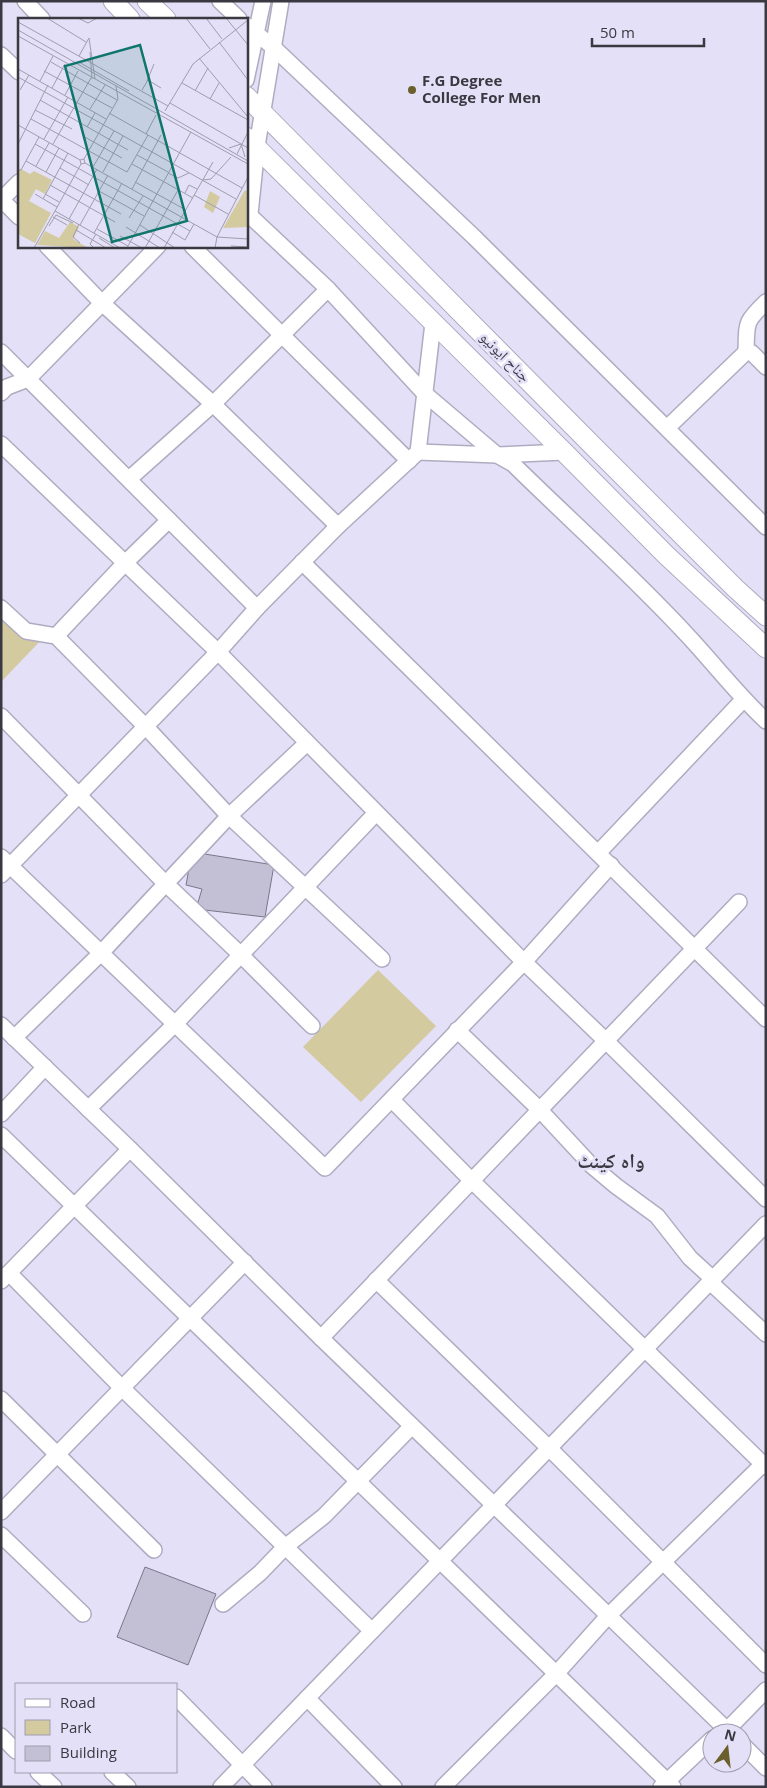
<svg xmlns="http://www.w3.org/2000/svg" width="767" height="1788" font-family="'Open Sans','Noto Naskh Arabic',sans-serif">
<style>
.green{fill:#d3caa0}
.building{fill:#c3c0d5;stroke:#7a768a}
.lines{fill:none;stroke-linecap:round;stroke-linejoin:round}
.minor-casing{stroke:#afacc1;stroke-width:18}
.major-casing{stroke:#afacc1;stroke-width:21}
.minor{stroke:#fff;stroke-width:15}
.major{stroke:#fff;stroke-width:19}
.poi-dot{fill:#6b5f2c;stroke:#e4e0f7;stroke-width:2}
.labels{text-anchor:middle;stroke-width:5;stroke-linejoin:round;paint-order:stroke}
.poi-label{font-size:15px;font-weight:bold;fill:#3a3841;stroke:#e4e0f7;text-anchor:start}
.street-label{font-size:15px;fill:#3a3841;stroke:#e4e0f7}
.district-label{font-size:20px;font-weight:bold;fill:#3a3841;stroke:#e4e0f7}
.inset-road{fill:none;stroke:#a09dae;stroke-width:1}
.view{fill:#0f766e;fill-opacity:0.15;stroke:#0f766e;stroke-width:2.5}
.inset-edge{fill:none;stroke:#3a3841;stroke-width:2.5}
</style>
<rect width="100%" height="100%" fill="#e4e0f7"/>
<!-- green -->
<g class="green">
<path d="M1,597l43,40 -43,45z"/>
<path d="M378,970l58,56 -75,76 -58,-55z"/>
</g>
<!-- building -->
<g class="building">
<path d="M192,852l82,13 -9,52 -69,-8 6,-20 -16,-4z"/>
<path d="M145,1567l71,27 -28,71 -71,-28z"/>
</g>
<g class="lines">
<defs>
<g id="minor">
<path d="M25,1l17,18"/>
<path d="M220,1l19,18"/>
<path d="M246,25l27,22 201,190 292,290"/>
<path d="M1,55l18,17"/>
<path d="M246,80l17,-79"/>
<path d="M1,199l18,18"/>
<path d="M1,200l18,-18"/>
<path d="M246,212l82,77 96,104 73,62 16,9c59,58 121,113 176,173 26,28 49,58 77,84"/>
<path d="M250,214l7,-68 24,-145"/>
<path d="M47,246l55,57 111,101 125,122"/>
<path d="M192,246l217,215"/>
<path d="M1,352l256,256"/>
<path d="M746,352c1,-29 -2,-29 20,-50"/>
<path d="M1,393l6,-6 21,-8 130,-133"/>
<path d="M667,428l79,-76 6,1 14,14"/>
<path d="M1,444l217,208 306,310 81,78 161,159"/>
<path d="M418,452l79,3 67,-3"/>
<path d="M129,479l84,-75 115,-115"/>
<path d="M302,562l464,457"/>
<path d="M1,608l25,23 30,5 90,91 83,89 153,143"/>
<path d="M56,636l69,-73 44,-43"/>
<path d="M1,716l164,167 76,72 71,71"/>
<path d="M598,853l145,-153"/>
<path d="M1,857l324,311 199,-206 87,-97"/>
<path d="M1,875l217,-223 39,-44 81,-82 80,-74 15,-129"/>
<path d="M1,1025l129,124 191,189 409,395"/>
<path d="M457,1030l82,79 52,56 25,21 41,30 33,42 23,21"/>
<path d="M14,1038l87,-85 128,-137 78,-73"/>
<path d="M392,1100l79,80 295,287"/>
<path d="M88,1109l87,-85 201,-211"/>
<path d="M1,1114l44,-47"/>
<path d="M1,1135l672,652"/>
<path d="M9,1273l113,115 250,243"/>
<path d="M376,1280l173,168 217,217"/>
<path d="M1,1281l129,-132"/>
<path d="M710,1282l56,52"/>
<path d="M321,1338l418,-436"/>
<path d="M1,1399l153,151"/>
<path d="M1,1512l244,-250"/>
<path d="M1,1535l82,79"/>
<path d="M223,1604l37,-31 25,-26 39,-31 88,-90"/>
<path d="M176,1697l88,90"/>
<path d="M307,1698l87,89"/>
<path d="M722,1733l5,-3 39,-40"/>
<path d="M1,1736l15,15"/>
<path d="M742,1744l24,24"/>
<path d="M38,1772l16,15"/>
<path d="M112,1772l16,15"/>
<path d="M221,1787l545,-563"/>
<path d="M443,1787l113,-113 52,-58 155,-152"/>
<path d="M661,1787l51,-48"/>
</g>
<g id="major">
<path d="M113,1l17,18"/>
<path d="M147,1l19,18"/>
<path d="M246,96l350,353 139,139 31,28"/>
<path d="M246,137l318,315 102,103 100,93"/>
</g>
</defs>
<!-- minor casing -->
<use href="#minor" class="minor-casing"/>
<!-- major casing -->
<use href="#major" class="major-casing"/>
<!-- minor -->
<use href="#minor" class="minor"/>
<!-- major -->
<use href="#major" class="major"/>
</g>
<!-- markers -->
<circle class="poi-dot" cx="412" cy="90" r="5"/>
<g class="labels">
<!-- poi labels -->
<g class="poi-label">
<text x="422" y="86">F.G Degree<tspan x="422" dy="17">College For Men</tspan></text>
</g>
<!-- street labels -->
<g class="street-label">
<text transform="translate(505 357) rotate(45)" y="5">جناح ایونیو</text>
</g>
<!-- district labels -->
<g class="district-label">
<text x="611" y="1168">واہ کینٹ</text>
</g>
</g>
<!-- overview -->
<g transform="translate(18 18)">
<rect width="230" height="230" fill="#e4e0f7"/>
<path d="M3,151l9,5 4,-3 18,9 -7,14 -9,-5 -7,12 22,12 -16,30 -17,-9v-64zM227,172l3,2v35l-25,1zM192,173l10,6 -7,16 -9,-6zM52,204l9,5 -6,12 15,9 -51,-3 8,-14 14,7z" fill="#d3caa0"/>
<path class="inset-road" d="M29,0l39,24M60,0l10,5 9,-5M168,0l24,31M188,0l16,21M208,0l22,27M0,4l150,84M0,12l230,131M0,18l230,128M71,20l6,41M201,24l29,38M72,34l2,27M61,38l10,-18M181,40l49,59M33,44l66,38M61,44l50,29M0,51l88,50M26,53l68,37M0,59l218,122M22,63l13,-25M129,63l7,-17M164,65l66,37M34,70l13,-24M2,72l9,-15M124,72l6,-10 13,8M177,73l13,-23M47,77l13,-24M192,81l9,-16M22,82l88,50M152,85l78,45M72,91l15,-24M17,92l37,19M147,93l28,-47 55,-44M91,95l133,75M13,101l96,53 21,-37M0,107l62,35 4,-1 1,4 -4,1 -1,-4M69,109l8,-14M128,116l10,-19M65,118l39,22M26,121l24,-42M0,126l30,-59M17,126l155,87M35,126l38,-66M211,130l12,-4 4,13M219,136l11,-22M119,137l31,17M66,141l34,-60 -2,-13M8,143l95,53M67,145l132,74 -2,11M63,146l-26,47 65,37M114,146l61,34M18,148l13,-23M75,149l21,-36M42,150l29,17M0,152h3l18,-33M28,154l13,-24M85,154l20,-36M150,155l10,5 11,-5M230,159l-31,60 31,2M185,162l8,-1 20,-22M117,164l51,28M32,167l65,37M114,171l29,-54M81,173l45,25M167,175l4,-8 8,4M17,176l22,13M27,176l14,8M176,177l34,19M25,181l25,-46M35,199l14,8M111,200l14,-22M51,201l28,-50M61,206l-6,13 7,6M62,207l28,-50M122,207l35,23M31,208l7,-11 17,8M108,209l34,21M79,211l31,17M58,212l30,18M154,214l13,8 9,-16M76,215l28,-50M102,218l22,12M81,220l16,10M213,228l17,1M16,230l21,-37M76,230l-4,-4 6,-10M109,230l64,-116M127,230l33,-58M146,230l49,-86"/>
<path class="view" d="M122,27l47,176 -75,21 -47,-176z"/>
<rect width="230" height="230" class="inset-edge"/>
</g>
<!-- border -->
<rect width="767" height="1788" fill="none" stroke="#3a3841" stroke-width="5"/>
<!-- legend -->
<rect x="15" y="1683" width="162" height="90" fill="#e4e0f7" stroke="#a09dae"/>
<rect x="25" y="1699" width="25" height="8" fill="#ffffff" stroke="#a09dae"/>
<text x="60" y="1708" font-size="15" fill="#3a3841">Road</text>
<rect x="25" y="1720" width="25" height="15" fill="#d3caa0" stroke="#a09dae"/>
<text x="60" y="1733" font-size="15" fill="#3a3841">Park</text>
<rect x="25" y="1746" width="25" height="15" fill="#c3c0d5" stroke="#a09dae"/>
<text x="60" y="1758" font-size="15" fill="#3a3841">Building</text>
<!-- north arrow -->
<g transform="translate(727 1748) rotate(15)"><circle r="24" fill="#e4e0f7" stroke="#a09dae"/>
<path d="M0-4L9 19L0 12L-9 19Z" fill="#6b5f2c"/>
<text y="-8" font-size="14" font-weight="bold" text-anchor="middle" fill="#3a3841">N</text>
</g>
<!-- scale -->
<path d="M592 38v8h112v-8" fill="none" stroke="#3a3841" stroke-width="2.5"/>
<text x="600" y="38" font-size="15" fill="#3a3841" stroke="#e4e0f7" stroke-width="4" paint-order="stroke">50 m</text>
</svg>
